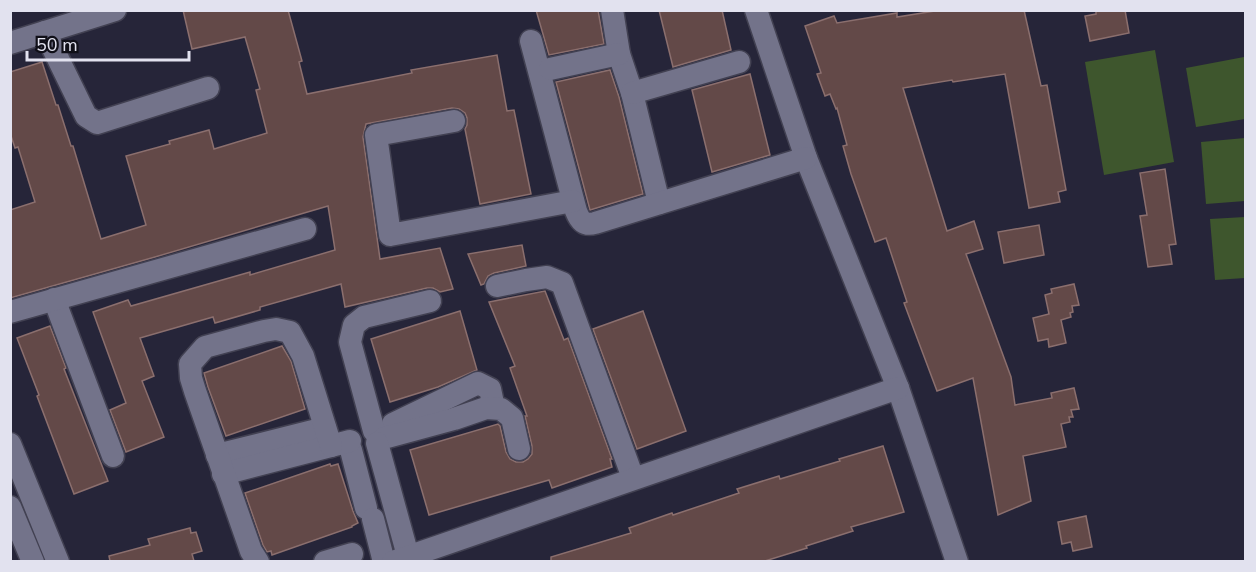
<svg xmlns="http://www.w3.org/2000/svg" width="1256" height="572" font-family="'Nunito Sans',sans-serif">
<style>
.green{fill:#3e562d}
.building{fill:#634948;stroke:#8b6f6e;stroke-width:1.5}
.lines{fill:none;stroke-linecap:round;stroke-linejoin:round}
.minor-casing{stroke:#424152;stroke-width:25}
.minor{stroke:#73738a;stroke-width:22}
</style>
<rect width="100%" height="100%" fill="#262539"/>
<!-- green -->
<g class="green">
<path d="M1155,50l19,112 -70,13 -19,-113z"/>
<path d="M1244,57l2,11 -1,51 -49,8 -10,-59z"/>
<path d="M1245,138v63l-39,3 -5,-62z"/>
<path d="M1245,217v61l-30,2 -5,-61z"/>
</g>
<!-- building -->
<g class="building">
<path d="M183,10h105l14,51 -3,1 8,32 105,-21 -1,-3 86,-15 10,56 7,-1 17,84 -51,10 -15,-75 2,-4v-7l-2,-5 -6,-4 -7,-1 -86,16 -3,13 17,122 60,-11 13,41 -13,3 -7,-4h-6l-82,19 -4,-23 -81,23v3l-45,13 -2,-6 -73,21 14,38 -12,5 22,56 -38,15 -16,-42 16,-7 -33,-91 35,-12 3,6 119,-34v3l85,-25 -7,-44 -173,51 -145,41v-88l25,-8 -17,-55 -3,1 -5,-15v-61l32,-10 14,43h2l13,41h2l28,93 45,-14 -20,-69 44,-12 -1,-3 40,-11 5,19 53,-16 -11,-43 4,-1 -15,-52 -53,12z"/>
<path d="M536,10h62l6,34 -55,11z"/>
<path d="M659,10h63l9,40 -58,17z"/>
<path d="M941,10h83l17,76 6,-1 19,105 -8,2 2,10 -31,6 -24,-134 -52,8 -1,-2 -49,8 44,143 27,-10 9,28 -17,5 45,123 4,28 37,-7 -1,-5 23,-5 5,21 -8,1 2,7h-4l1,5 -9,2 5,23 -43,9 8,45 -33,14 -25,-137 -36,13 -33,-88 3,-1 -21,-64 -11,4 -24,-68 -8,-28 4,-1 -10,-37 -1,1 -6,-15 -5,2 -8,-22 4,-1 -16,-47 29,-10 3,7 60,-10v4z"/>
<path d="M1096,10h29l4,23 -39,8 -5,-25 11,-2z"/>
<path d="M610,70l9,27 24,97 -53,16 -34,-128z"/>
<path d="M750,74l20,81 -58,17 -20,-82z"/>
<path d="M1165,169l11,75 -7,1 3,19 -24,3 -8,-51 7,-1 -7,-42z"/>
<path d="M1039,225l5,30 -40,8 -6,-31z"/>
<path d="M522,245l4,21 -32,7 -6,3 -4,8 -3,1 -13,-31z"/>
<path d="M1074,284l5,21 -7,1 1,6 -3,1 1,4 -10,3 5,23 -17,4 -1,-8 -10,2 -5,-23 16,-4 -4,-19 7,-2 -1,-4z"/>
<path d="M545,291l19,49 4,-2 44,121h-2l2,8 -60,21 -3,-8 -120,35 -19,-65 88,-26 2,2 6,26 4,7 6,3h7l5,-3 4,-5v-8l-7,-30h2l-17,-48 5,-2 -26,-64z"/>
<path d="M460,311l17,59 -39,17 -48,15 -19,-63z"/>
<path d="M643,311l43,120 -49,18 -44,-120z"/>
<path d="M50,326l16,42 -2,1 44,112 -34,13 -37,-98 2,-1 -22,-57z"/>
<path d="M282,346l9,15 14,48 -79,27 -18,-49 -4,-14z"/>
<path d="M883,446l21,66 -53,15 2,4 -47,15 1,2 -42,13h-214v-4l80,-24 -2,-5 43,-15 1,2 66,-22 -2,-4 42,-13 1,3 60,-18 -1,-2z"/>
<path d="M330,464l1,2 7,-2 15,47 5,12 -6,3v1l-80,28 -1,-4 -4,1 -4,-7 -18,-52z"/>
<path d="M1086,516l6,31 -19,4 -2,-9 -9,2 -4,-22z"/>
<path d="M190,528l1,5 5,-1 6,19 -10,3 2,7h-84l-1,-5 41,-11 -2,-6z"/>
</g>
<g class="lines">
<defs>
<g id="minor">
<path d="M612,10l7,44 13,39 27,110"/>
<path d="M756,10l50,148 92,230 59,174"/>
<path d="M45,32l41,84 11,7 111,-35"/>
<path d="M531,41l45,170c4,10 8,15 19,12l211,-65"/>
<path d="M10,43l105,-33"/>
<path d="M550,69l69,-15"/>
<path d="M632,93l107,-31"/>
<path d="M454,121l-78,14 14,100 183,-34"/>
<path d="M497,286l29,-6 21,-3 15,6 71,195"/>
<path d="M54,299l59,157"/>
<path d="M10,312l295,-83"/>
<path d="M393,424l85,-41 12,6 4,19"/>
<path d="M374,431l-24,-89 4,-17 10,-8 66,-16"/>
<path d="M384,438l70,-19 32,-11 15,1 11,9 7,31"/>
<path d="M377,443l31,113"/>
<path d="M10,444l48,118"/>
<path d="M351,450l15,58"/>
<path d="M217,455l108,-27"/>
<path d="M223,474l127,-33"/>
<path d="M10,507l23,55"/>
<path d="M373,519l11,43"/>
<path d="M258,562l-7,-11 -56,-160 -4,-13 -1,-14 15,-17 59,-16 12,-2 14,3 13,24 28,90"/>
<path d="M325,562l27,-8"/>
<path d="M393,562l505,-174"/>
</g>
</defs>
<!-- minor casing -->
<use href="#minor" class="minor-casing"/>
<!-- minor -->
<use href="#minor" class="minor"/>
</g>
<!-- border -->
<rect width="1256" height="572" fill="none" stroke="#e2e2ef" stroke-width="24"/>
<!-- scale -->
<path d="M27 51v9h162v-9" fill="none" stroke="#e2e2ef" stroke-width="3"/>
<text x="36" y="51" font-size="18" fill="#e2e2ef" stroke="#100f18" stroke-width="4.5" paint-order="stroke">50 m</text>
</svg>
